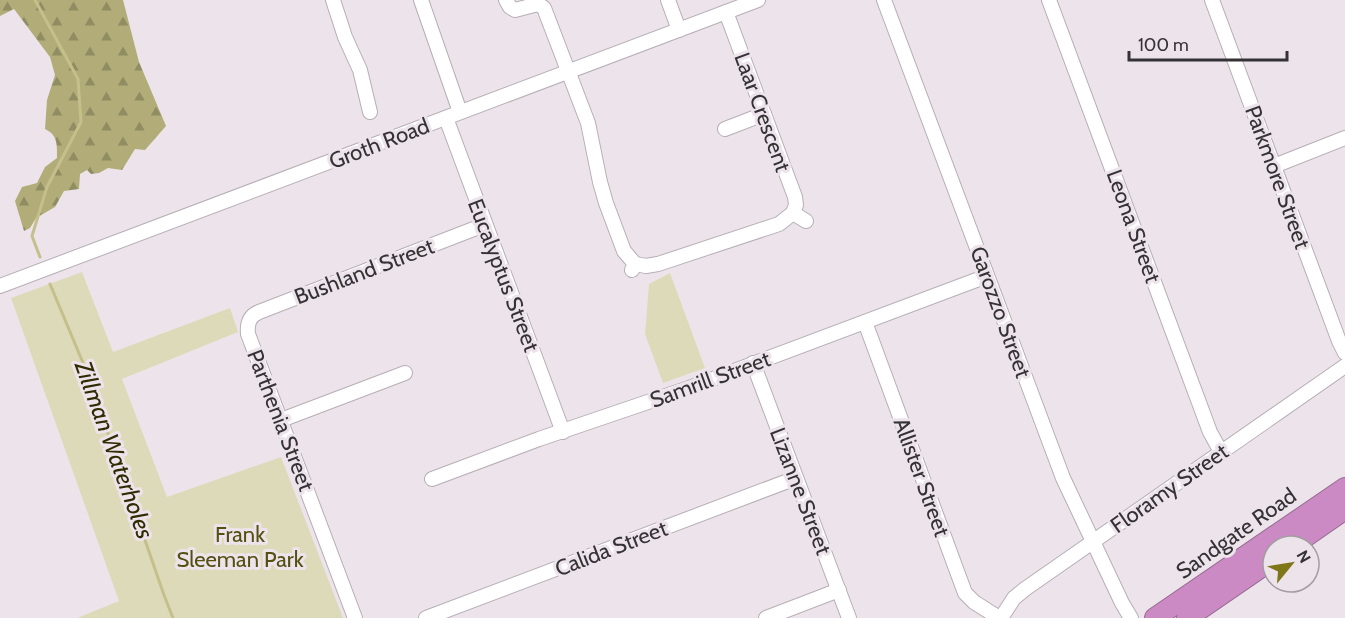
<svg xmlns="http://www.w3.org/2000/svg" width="1345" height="618" font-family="Cabin,sans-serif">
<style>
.green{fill:#dddab9}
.forest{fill:url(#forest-firs)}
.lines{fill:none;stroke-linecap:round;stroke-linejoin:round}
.stream{stroke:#c5c08b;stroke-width:3}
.minor-casing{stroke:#b6aeb5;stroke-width:16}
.highway-casing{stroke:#966b91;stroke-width:22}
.minor{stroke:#fff;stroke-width:14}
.highway{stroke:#cb8ac3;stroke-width:20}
.labels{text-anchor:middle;stroke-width:6;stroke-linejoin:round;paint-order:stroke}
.street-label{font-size:22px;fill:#353235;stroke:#ede4eb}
.park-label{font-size:22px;fill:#554f10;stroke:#ede4eb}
.water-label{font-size:24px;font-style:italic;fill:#302b00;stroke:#ede4eb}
</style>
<defs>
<pattern id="forest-firs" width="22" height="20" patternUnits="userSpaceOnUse" patternTransform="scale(1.5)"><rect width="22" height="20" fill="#b1ac78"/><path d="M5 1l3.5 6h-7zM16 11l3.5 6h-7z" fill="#918d63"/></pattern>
</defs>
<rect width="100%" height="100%" fill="#ede4eb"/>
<!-- green -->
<g class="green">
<path d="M82,272l31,80 117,-44 8,24 -116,47 45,118 114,-40 62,161h-266l42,-17 -108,-303z"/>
<path d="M670,273l35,95 -42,15 -18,-49 4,-50z"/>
</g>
<!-- forest -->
<path class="forest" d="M0,0h123l16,62 27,64 -21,24 -10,-1 -13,21 -14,-2 -9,5 -8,1 -4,-4 -7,4 -1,15 -15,2 -9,16 -19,11 -6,10 -6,3 -9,-30 7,-14 15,-4 8,-16 12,-9c0,-13 1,-23 -12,-29l2,-29 8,-25 -5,-18 -36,-48 -14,7z"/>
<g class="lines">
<!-- stream -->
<g class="stream">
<path d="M35,0l43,79 3,43 -34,65 -15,49 8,21"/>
<path d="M50,284l36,86 78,225 9,23"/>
</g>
<defs>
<g id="minor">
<path d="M333,0l12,37 15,33 10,42"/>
<path d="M421,0l39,112"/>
<path d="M506,0l4,7 5,3 23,-6 6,4 44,115 12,59 6,21 18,48 11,13 -3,6"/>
<path d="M668,0l11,30"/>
<path d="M884,0l179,478 59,125 9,15"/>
<path d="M1049,0l161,432 11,20"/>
<path d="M1212,0l127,341 6,12"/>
<path d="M726,12l69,185 1,8 -3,8"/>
<path d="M446,118l117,314"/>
<path d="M725,129l39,-15"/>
<path d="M1274,166l71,-28"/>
<path d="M635,264l11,2 12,-2 121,-40 14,-11 13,8"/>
<path d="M0,286l758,-286"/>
<path d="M865,322l100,271 9,9 25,16"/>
<path d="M753,363l96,255"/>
<path d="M281,420l124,-47"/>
<path d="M432,479l107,-40 150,-51 298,-112"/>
<path d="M355,618l-107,-284c-1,-10 1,-18 11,-22l225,-87"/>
<path d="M426,618l370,-140"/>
<path d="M766,618l73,-28"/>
<path d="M1001,618l13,-20 11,-9 320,-223"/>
</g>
<g id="highway">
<path d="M1292,546l53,-37"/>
<path d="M1155,618l190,-130"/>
<path d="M1187,618l86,-59"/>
</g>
</defs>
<!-- minor casing -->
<use href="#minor" class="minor-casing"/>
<!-- highway casing -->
<use href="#highway" class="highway-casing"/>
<!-- minor -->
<use href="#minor" class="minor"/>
<!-- highway -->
<use href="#highway" class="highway"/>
</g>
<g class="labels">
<!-- street labels -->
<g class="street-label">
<text transform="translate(763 112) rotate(70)" y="8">Laar Crescent</text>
<text transform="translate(379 143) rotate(-21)" y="8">Groth Road</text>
<text transform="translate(1278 177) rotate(70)" y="8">Parkmore Street</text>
<text transform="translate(1134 226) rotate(70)" y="8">Leona Street</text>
<text transform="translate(364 271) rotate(-21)" y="8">Bushland Street</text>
<text transform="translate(504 275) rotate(69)" y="8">Eucalyptus Street</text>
<text transform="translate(1001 312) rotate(70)" y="8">Garozzo Street</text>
<text transform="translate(710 379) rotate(-20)" y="8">Samrill Street</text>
<text transform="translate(281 420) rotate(69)" y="8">Parthenia Street</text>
<text transform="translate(922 477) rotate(70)" y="8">Allister Street</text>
<text transform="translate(1169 488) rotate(-35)" y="8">Floramy Street</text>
<text transform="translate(801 491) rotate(69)" y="8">Lizanne Street</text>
<text transform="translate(1236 533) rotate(-35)" y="8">Sandgate Road</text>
<text transform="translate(611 548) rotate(-21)" y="8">Calida Street</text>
</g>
<!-- park labels -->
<g class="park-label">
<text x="240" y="542">Frank<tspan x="240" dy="25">Sleeman Park</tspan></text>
</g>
<!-- water labels -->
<g class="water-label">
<text transform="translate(114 450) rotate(70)" y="8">Zillman Waterholes</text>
</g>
</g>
<!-- north arrow -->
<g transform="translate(1291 564) rotate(60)"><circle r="28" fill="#ede4eb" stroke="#a39da2" stroke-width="1.5"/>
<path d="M0-4.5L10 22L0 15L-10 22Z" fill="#7f7619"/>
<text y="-9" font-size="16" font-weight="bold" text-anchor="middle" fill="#353235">N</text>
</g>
<!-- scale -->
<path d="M1129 51v9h158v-9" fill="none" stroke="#353235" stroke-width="3"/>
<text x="1138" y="51" font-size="18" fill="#353235" stroke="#ede4eb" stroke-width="4.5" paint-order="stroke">100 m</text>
</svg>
